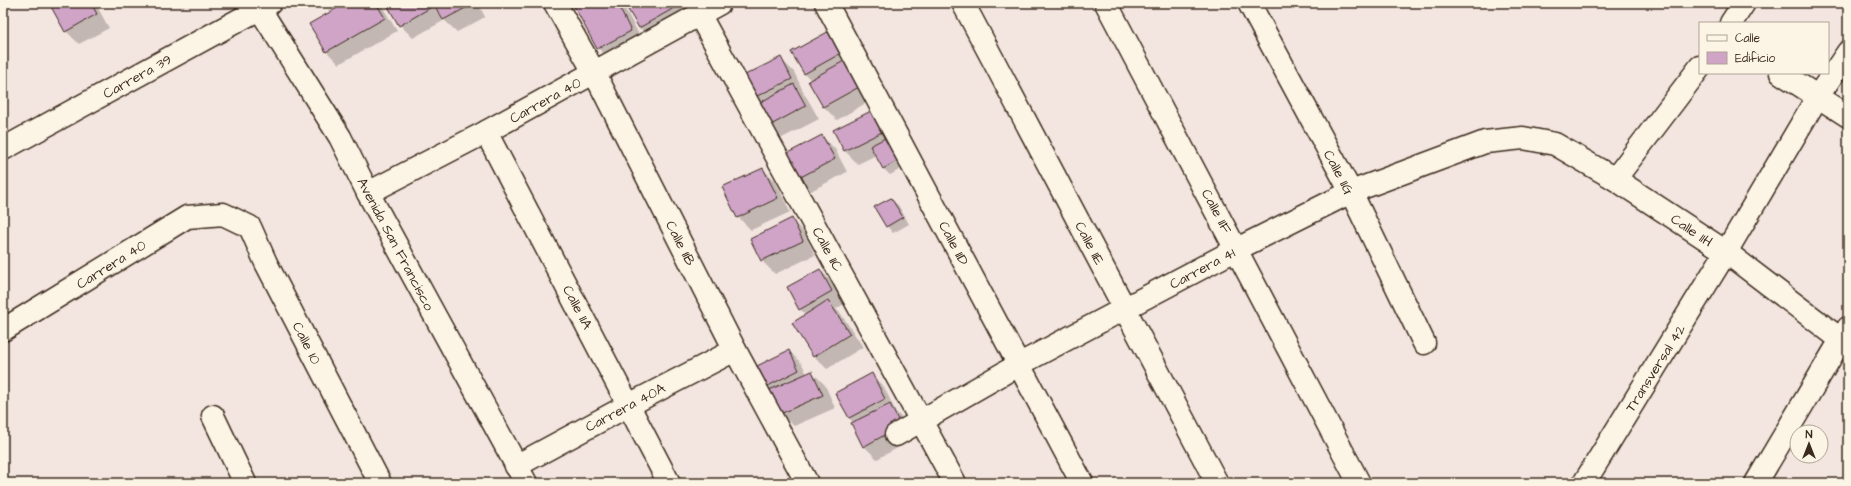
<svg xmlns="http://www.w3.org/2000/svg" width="1851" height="486" font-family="'Architects Daughter',sans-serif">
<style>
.shadow{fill:#0003}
.building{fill:#cfa4c7;stroke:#3b2a1e}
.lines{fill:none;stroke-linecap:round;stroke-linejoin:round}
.minor-casing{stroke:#3b2a1e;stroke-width:25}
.minor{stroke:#fcf5e5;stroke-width:22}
.labels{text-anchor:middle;stroke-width:4;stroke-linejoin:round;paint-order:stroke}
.street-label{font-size:14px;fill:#3b2a1e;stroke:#fcf5e5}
</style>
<rect width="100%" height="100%" fill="#f3e5df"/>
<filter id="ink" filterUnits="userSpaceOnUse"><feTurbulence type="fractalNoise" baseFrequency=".025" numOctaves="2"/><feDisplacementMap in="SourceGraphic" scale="8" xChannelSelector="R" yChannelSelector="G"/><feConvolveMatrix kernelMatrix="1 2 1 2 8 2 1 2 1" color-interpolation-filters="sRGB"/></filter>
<g filter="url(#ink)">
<!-- shadow -->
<g class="shadow">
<path d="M50,3h45l14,25 -30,16 -13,-13z"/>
<path d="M348,3h32l17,28 -58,33 -13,-13z"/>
<path d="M387,3h45l4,7h2l-3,-7h43l7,14 -28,15 -16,-15 2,4 -30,17 -13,-13z"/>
<path d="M583,3h39l22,41 -33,17 -13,-13z"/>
<path d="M625,3h53l10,17 -36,20 -13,-13z"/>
<path d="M688,3h33l-21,12z"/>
<path d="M832,30l39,70 -34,20 -13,-13 -13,-27 -6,-6 -12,-21z"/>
<path d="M781,59l13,13 10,21h-1l4,5 12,21 -37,19 -13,-13 -25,-49z"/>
<path d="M875,110l31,56 -16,9 -7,-7 -7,-13 -18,9 -13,-13 -10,-20z"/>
<path d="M822,136l13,13 12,23 -38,20 -13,-13z"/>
<path d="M763,169l13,13 14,30 -39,18 -13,-13z"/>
<path d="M891,199l7,6 11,19 -16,9 -6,-7z"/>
<path d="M791,219l13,14 11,22 -40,19 -13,-13 -11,-22z"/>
<path d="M820,270l13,13 11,21 -8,5 5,5 22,33 -36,22 -13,-13 -21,-33 13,-8 -6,-6z"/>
<path d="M789,351l13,13 5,10 5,-2 13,13 10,23 -41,18 -14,-13 -15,-25z"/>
<path d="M871,374l13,13 12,25 6,6 12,21 -37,20 -13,-13 -10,-23 -5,-5 -13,-25z"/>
</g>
<!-- building -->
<g class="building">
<path d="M49,3h42l6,11 -32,18z"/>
<path d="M346,3h30l9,15 -59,34 -17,-28z"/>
<path d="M386,3h41l3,5 -31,18z"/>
<path d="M433,3h40v1l-30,16z"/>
<path d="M580,3h37l14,28 -34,18 -23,-43z"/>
<path d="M624,3h49l3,4 -37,21z"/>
<path d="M833,29l12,22 -41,23 -13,-22z"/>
<path d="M781,57l11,22 -39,19 -10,-22z"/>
<path d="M844,61l15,26 -36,20 -15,-26z"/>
<path d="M794,84l12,22 -37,20 -12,-22z"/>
<path d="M875,109l11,21 -42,21 -11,-21z"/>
<path d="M822,135l13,24 -40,21 -13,-24z"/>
<path d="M887,137l13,22 -17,10 -13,-23z"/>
<path d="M763,168l15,30 -41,20 -15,-31z"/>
<path d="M891,198l12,19 -17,10 -12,-20z"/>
<path d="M792,218l11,23 -42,20 -11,-22z"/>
<path d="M820,269l12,22 -33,19 -12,-23z"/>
<path d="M828,300l22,34 -37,23 -21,-34z"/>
<path d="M789,350l10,20 -35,18 -11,-20z"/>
<path d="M812,371l11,24 -43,19 -11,-24z"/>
<path d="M872,373l13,26 -36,19 -14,-25z"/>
<path d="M890,404l11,22 -38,21 -12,-24z"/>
</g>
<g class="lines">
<defs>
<g id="minor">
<path d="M256,3l84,134 28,56 158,290"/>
<path d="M555,3l39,69 141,278 72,133"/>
<path d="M826,3l256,480"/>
<path d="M963,3l254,480"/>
<path d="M1106,3l253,480"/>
<path d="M1249,3l102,189 73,151"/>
<path d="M699,14l256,469"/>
<path d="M1731,23l13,-20"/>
<path d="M1781,73l67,43"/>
<path d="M486,132l183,351"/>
<path d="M3,149l267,-146"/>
<path d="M1615,179l85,-112"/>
<path d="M368,193l118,-61 234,-129"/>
<path d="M3,330l184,-113 36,-3 27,13 16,36 114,220"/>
<path d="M213,416l32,67"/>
<path d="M896,435l122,-70 219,-116 114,-57 134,-50 38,-4 32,6 60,35 111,73 122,93"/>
<path d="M516,466l113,-61 106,-55"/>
<path d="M1584,483l142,-231 92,-156 30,-44"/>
<path d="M1756,483l92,-155"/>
</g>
</defs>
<!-- minor casing -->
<use href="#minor" class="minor-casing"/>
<!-- minor -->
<use href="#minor" class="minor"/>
</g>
</g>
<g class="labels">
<!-- street labels -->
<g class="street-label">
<text transform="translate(137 76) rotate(-29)" y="5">Carrera 39</text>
<text transform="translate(545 100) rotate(-29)" y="5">Carrera 40</text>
<text transform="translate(1339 172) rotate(62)" y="5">Calle 11G</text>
<text transform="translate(1217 211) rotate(62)" y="5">Calle 11F</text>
<text transform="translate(1692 230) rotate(34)" y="5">Calle 11H</text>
<text transform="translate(681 243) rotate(63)" y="5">Calle 11B</text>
<text transform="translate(954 243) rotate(62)" y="5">Calle 11D</text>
<text transform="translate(1090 243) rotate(62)" y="5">Calle 11E</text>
<text transform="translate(396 244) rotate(62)" y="5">Avenida San Francisco</text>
<text transform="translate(828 249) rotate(61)" y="5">Calle 11C</text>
<text transform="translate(111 264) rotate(-32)" y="5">Carrera 40</text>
<text transform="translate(1202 268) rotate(-28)" y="5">Carrera 41</text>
<text transform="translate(578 307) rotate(62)" y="5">Calle 11A</text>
<text transform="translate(307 343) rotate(63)" y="5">Calle 10</text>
<text transform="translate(1655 368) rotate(-58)" y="5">Transversal 42</text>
<text transform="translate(625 407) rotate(-28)" y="5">Carrera 40A</text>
</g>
</g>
<!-- margin -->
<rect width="1851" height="486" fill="none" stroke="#fcf5e5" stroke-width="16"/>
<rect x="8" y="8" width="1835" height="470" fill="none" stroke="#3b2a1e" stroke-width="1.5" filter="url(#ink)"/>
<!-- legend -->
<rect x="1699" y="22" width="130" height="52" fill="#fcf5e5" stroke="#afa495"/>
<rect x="1707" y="35" width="20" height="6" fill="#fcf5e5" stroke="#afa495"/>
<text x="1735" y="42" font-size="12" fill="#3b2a1e">Calle</text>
<rect x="1707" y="52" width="20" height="12" fill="#cfa4c7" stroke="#afa495"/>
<text x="1735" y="62" font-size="12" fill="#3b2a1e">Edificio</text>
<!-- north arrow -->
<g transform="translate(1809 444)"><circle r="19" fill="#fcf5e5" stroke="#afa495"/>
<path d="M0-3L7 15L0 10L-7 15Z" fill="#3b2a1e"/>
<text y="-6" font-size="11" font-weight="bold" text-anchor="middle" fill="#3b2a1e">N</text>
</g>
</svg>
